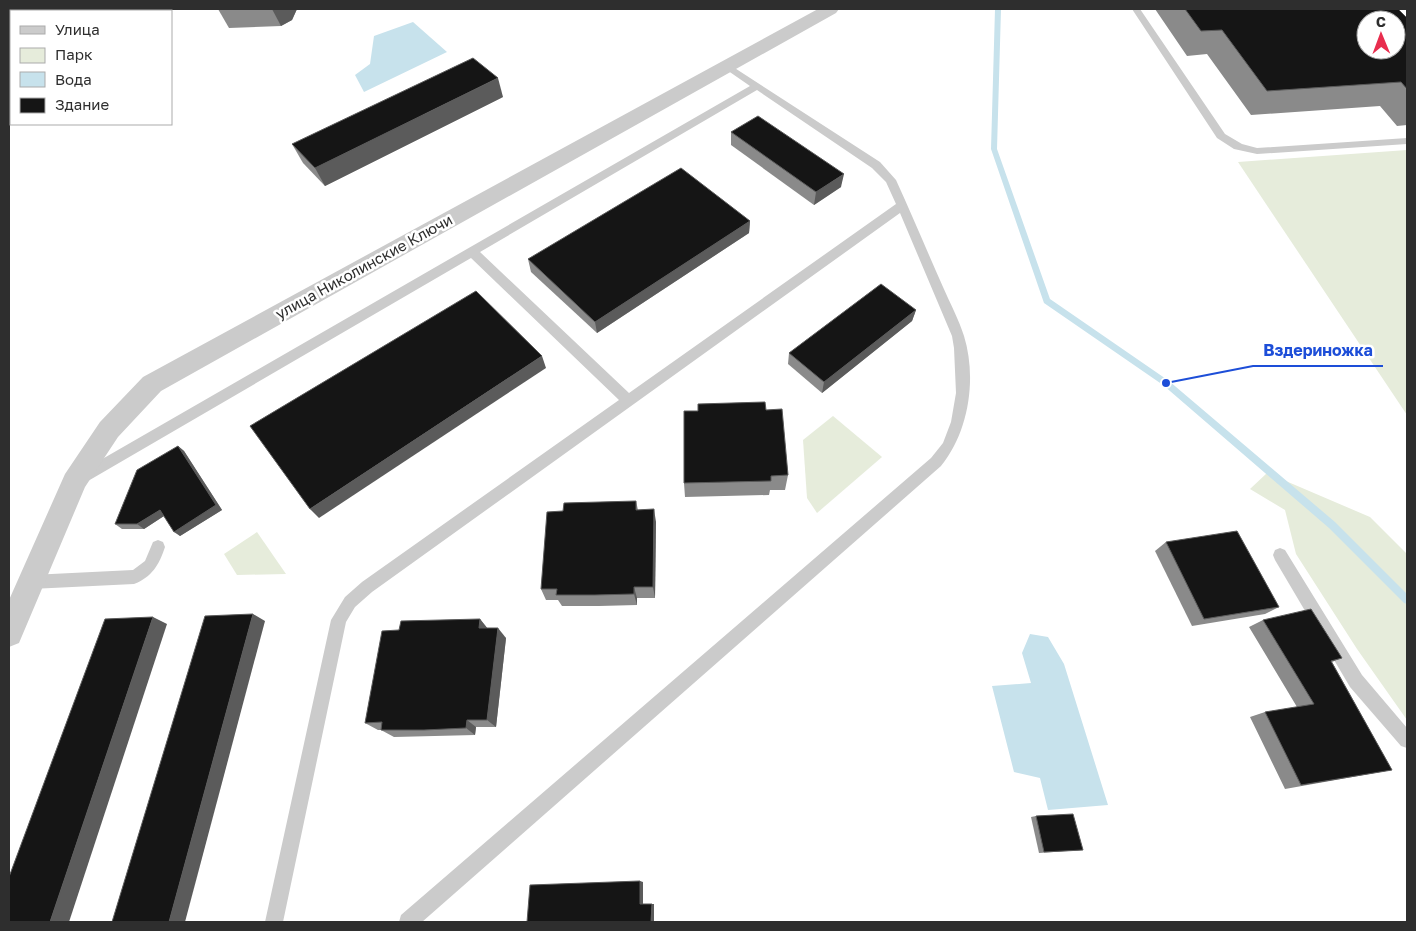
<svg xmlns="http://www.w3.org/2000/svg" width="1416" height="931" font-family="'Golos Text',sans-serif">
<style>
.green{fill:#e6ecdb}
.water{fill:#c7e2ec}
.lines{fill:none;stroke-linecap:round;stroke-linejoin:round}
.stream{fill:#c7e2ec;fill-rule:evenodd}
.service{fill:#cbcbcb;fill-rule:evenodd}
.minor{fill:#cbcbcb;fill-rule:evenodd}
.wall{fill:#8a8a8a}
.shaded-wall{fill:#5b5b5b}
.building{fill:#151515;stroke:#5b5b5b;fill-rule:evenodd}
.labels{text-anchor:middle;stroke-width:5;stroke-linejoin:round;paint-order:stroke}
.street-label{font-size:15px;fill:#2e2e2e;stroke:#fff}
.leader{fill:none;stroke:#1d4ed8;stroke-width:2}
.callout-dot{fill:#1d4ed8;stroke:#fff;stroke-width:2}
.callout-label{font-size:16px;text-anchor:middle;font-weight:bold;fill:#1d4ed8;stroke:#fff;stroke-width:5;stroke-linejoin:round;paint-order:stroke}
</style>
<rect width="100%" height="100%" fill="#fff"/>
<!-- green -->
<g class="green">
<path d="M1407,150v265l-169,-253z"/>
<path d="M833,416l49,41 -65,56 -10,-15 -4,-58z"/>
<path d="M1267,473l103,44 37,37v166l-50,-71 -61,-95 -11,-44 -35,-21z"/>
<path d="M257,532l29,42 -49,1 -13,-21z"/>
</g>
<!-- water -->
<g class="water">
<path d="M413,22l34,30 -83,40 -9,-17 15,-11 4,-28z"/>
<path d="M1030,634l18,3 16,27 44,141 -60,5 -8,-32 -26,-6 -22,-86 39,-3 -9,-30z"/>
</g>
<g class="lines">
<!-- stream -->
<path class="stream" d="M995,9h6l-4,140 53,150 119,82 166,141 72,72v10l-3,-1 -75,-75 -166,-143 -119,-82 -53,-154z"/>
<!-- service -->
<g class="service">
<path d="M1132,9h8l85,125 17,10 15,4 150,-10v6l-150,10 -23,-5 -17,-11z"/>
<path d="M727,63l153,99 16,18c16,35 31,71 47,107 7,16 16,33 21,49 13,42 5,96 -23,130l-519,456h-23l2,-7 530,-457 12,-15 8,-21 5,-29 -2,-45 -2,-12 -52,-123 -528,379 -17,15 -9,15 -63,300h-18l66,-302 14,-23 17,-15 257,-182 -148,-142 -383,223 -5,2 -5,-2 -2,-4 2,-4 672,-387 -26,-18v-4zM757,90l115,78 14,14 10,22 -267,189 -149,-141z"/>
<path d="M158,540l5,2 2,5c-6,18 -13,30 -31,37l-103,5 -5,-2 -2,-5 2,-5 5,-2 102,-5 12,-9 8,-19z"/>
<path d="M1280,548l5,2 77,125 45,53v20l-6,-2 -51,-59 -75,-127 -2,-5 2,-5z"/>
</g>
<!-- minor -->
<g class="minor">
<path d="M131,9h17l2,2h-17z"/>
<path d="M818,9h21l-3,4 -675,378 -43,46 -33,50 -66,156 -10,4v-47l56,-126 35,-52 43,-45z"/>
<rect x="9" y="66" width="2" height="12"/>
</g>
</g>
<!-- wall -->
<g class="wall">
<path d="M9,9h108l-2,2h-104v27h-2z"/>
<path d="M218,9h79l-5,11 -11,6 -52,2z"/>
<path d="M1155,9h243l9,9v107l-10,1 -17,-20 -129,9 -44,-61 -20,2z"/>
<path d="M503,97l-178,89 -22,-23 -11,-19z"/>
<path d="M731,132l110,55 -27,18 -83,-60z"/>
<path d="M750,221l-1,12 -152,100 -66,-61 -3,-13z"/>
<path d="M916,310l-4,11 -90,72 -34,-29 1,-11z"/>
<path d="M766,410l22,65 -3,15h-15l-1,5 -84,2 -1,-14z"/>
<path d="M178,446l6,5 38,59 -42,26 -16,-20 -20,13h-22l-7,-5z"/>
<path d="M636,501l2,9 18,12 -1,76h-18v7l-38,1h-37l-4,-6h-12l-5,-11 22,-78z"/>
<path d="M1166,542l113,65 -14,7 -73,12 -37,-75z"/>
<path d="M480,619l7,9 19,10 -10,89h-20l-1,8 -81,2 -13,-7h-3l-13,-7 34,-93z"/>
<path d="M1263,620l79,38 -10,4 60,108 -107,19 -35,-72 15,-5 32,-5 -48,-80z"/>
<path d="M1036,816l47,34 -44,3 -8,-36z"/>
</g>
<!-- shaded-wall -->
<g class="shaded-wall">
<path d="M56,9h2l2,2h-6z"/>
<path d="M272,9h25l-5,11 -11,6z"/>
<path d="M498,78l5,19 -178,89 -10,-18z"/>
<path d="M844,174l-3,13 -27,18 2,-13z"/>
<path d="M750,221l-1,12 -152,100 -2,-11z"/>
<path d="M916,310l-4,11 -90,72 2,-11z"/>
<path d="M542,356l4,12 -227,150 -9,-9z"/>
<path d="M178,446l6,5 38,59 -42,26 -6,-4z"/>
<path d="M654,509l2,13 -1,76 -2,-11z"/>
<path d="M160,510l7,4 -23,15 -7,-5z"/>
<path d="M634,587l3,11v7l-3,-11z"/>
<path d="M253,614l12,7 -80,301h-16z"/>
<path d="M153,617l14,7 -98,298h-19z"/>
<path d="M480,619l8,10 -9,-1z"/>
<path d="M498,628l8,10 -10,89 -9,-7z"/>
<path d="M467,720l9,7 -1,8 -9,-7z"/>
<path d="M640,881l3,1v22h-3z"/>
<path d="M652,904h2v18h-3z"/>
</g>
<!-- building -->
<g class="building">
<path d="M9,9h47l-2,2h-43v21h-2z"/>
<path d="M1185,9h213l9,9v71l-6,-7 -134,9 -45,-61 -21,1zM1366,20h30v30h-30z"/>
<path d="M473,58l25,20 -183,90 -23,-24z"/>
<path d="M758,116l86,58 -28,18 -85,-60z"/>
<path d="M681,168l69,53 -155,101 -67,-63z"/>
<path d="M881,284l35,26 -92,72 -35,-29z"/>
<path d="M476,291l66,65 -232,153 -60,-83z"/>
<path d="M765,402l1,8 16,-1 6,66 -17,1v5l-87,2v-72h14v-7z"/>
<path d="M178,446l38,59 -42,27 -14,-22 -23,14h-22l22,-54z"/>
<path d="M636,501v9l18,-1 -1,78h-19v7l-39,1h-39l1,-6h-16l6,-77 16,-1 1,-8z"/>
<path d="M1237,531l42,76 -75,12 -38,-77z"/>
<path d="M1311,609l31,49 -11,3 61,109 -91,15 -36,-73 49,-8 -51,-84z"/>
<path d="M253,614l-84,308h-57l93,-306z"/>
<path d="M153,617l-103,305h-41v-45l96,-258z"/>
<path d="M480,619l-1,9h19l-11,92h-20l-1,8 -42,2h-43l1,-8 -17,1 17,-92 17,-1 2,-9z"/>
<path d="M1073,814l10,36 -39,2 -8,-36z"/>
<path d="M640,881v23h12l-1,18h-124l3,-37z"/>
</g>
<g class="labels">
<!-- street labels -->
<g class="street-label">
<text transform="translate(364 267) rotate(-29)" y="5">улица Николинские Ключи</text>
</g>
</g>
<!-- callouts -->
<path class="leader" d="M1166 383L1253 366H1383"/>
<circle class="callout-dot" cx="1166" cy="383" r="5"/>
<g class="callout-label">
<text x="1318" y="356">Вздериножка</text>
</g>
<!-- border -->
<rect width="1416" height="931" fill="none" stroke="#2e2e2e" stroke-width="20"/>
<!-- legend -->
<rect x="10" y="10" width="162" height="115" fill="#ffffff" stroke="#ababab"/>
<rect x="20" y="26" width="25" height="8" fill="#cbcbcb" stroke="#ababab"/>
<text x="55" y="35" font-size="15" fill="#2e2e2e">Улица</text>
<rect x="20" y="48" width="25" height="15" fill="#e6ecdb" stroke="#ababab"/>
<text x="55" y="60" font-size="15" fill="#2e2e2e">Парк</text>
<rect x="20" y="72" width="25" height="15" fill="#c7e2ec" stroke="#ababab"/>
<text x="55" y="85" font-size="15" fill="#2e2e2e">Вода</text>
<rect x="20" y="98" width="25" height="15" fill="#151515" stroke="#ababab"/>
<text x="55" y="110" font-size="15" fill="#2e2e2e">Здание</text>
<!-- north arrow -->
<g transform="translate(1381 35) rotate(359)"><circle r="24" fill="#ffffff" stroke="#ababab"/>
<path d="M0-4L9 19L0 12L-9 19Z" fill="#e82d4e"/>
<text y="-8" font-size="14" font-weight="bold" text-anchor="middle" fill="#2e2e2e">С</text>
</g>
</svg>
